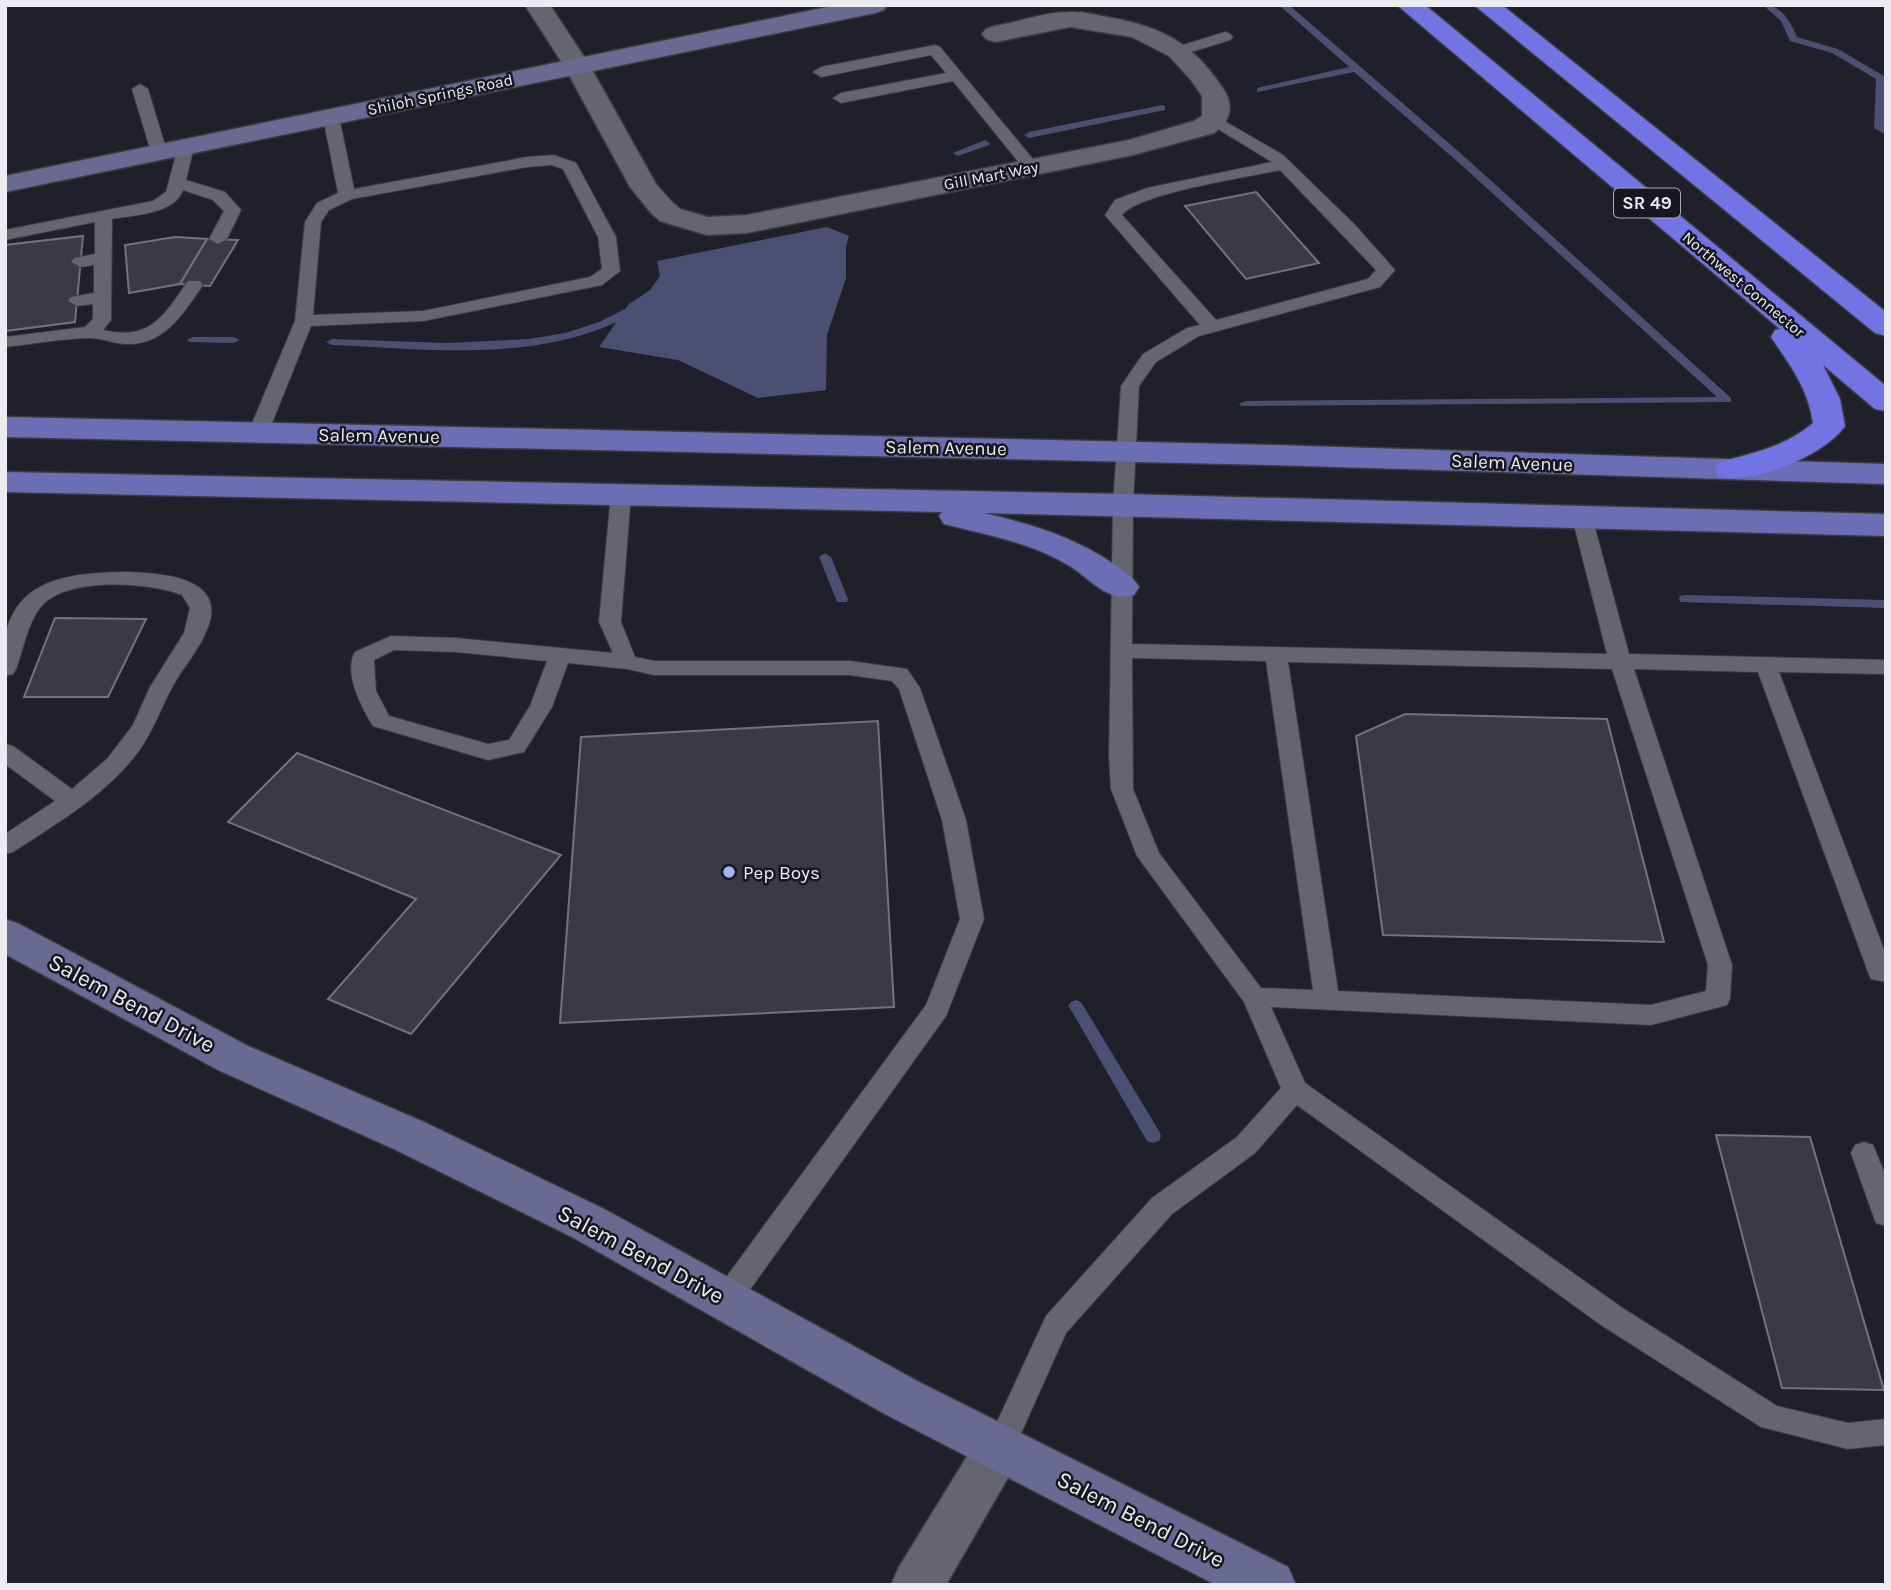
<svg xmlns="http://www.w3.org/2000/svg" width="1891" height="1590" font-family="Karla,sans-serif">
<style>
.water{fill:#4b4f71}
.lines{fill:none;stroke-linecap:round;stroke-linejoin:round}
.stream{fill:#4b4f71;fill-rule:evenodd}
.building{fill:#393a43;stroke:#72737d;stroke-width:2}
.lane-casing{stroke:#3b3c42;stroke-width:2}
.street-casing{stroke:#3b3c42;stroke-width:3}
.secondary-casing{stroke:#3b3c42;stroke-width:3}
.primary-casing{stroke:#3b3c42;stroke-width:3}
.highway-casing{stroke:#3b3c42;stroke-width:3}
.lane{fill:#64656f;fill-rule:evenodd}
.street{fill:#64656f;fill-rule:evenodd}
.secondary{fill:#686a92;fill-rule:evenodd}
.primary{fill:#6c6eb5;fill-rule:evenodd}
.highway{fill:#7274e4;fill-rule:evenodd}
.poi-dot{fill:#a9b0fc;stroke:#16171f;stroke-width:2.5}
.labels{text-anchor:middle;stroke-width:5;stroke-linejoin:round;paint-order:stroke}
.far-street-label{font-size:16px;fill:#ebebf1;stroke:#16171f}
.shield{fill:#16171f;stroke:#ababb2;stroke-width:2}
.shield-label{font-size:18px;font-weight:bold;fill:#ebebf1}
.street-label{font-size:19px;fill:#ebebf1;stroke:#16171f}
.poi-label{font-size:19px;fill:#ebebf1;stroke:#16171f;text-anchor:start}
.near-street-label{font-size:23px;fill:#ebebf1;stroke:#16171f}
</style>
<rect width="100%" height="100%" fill="#1f2029"/>
<!-- water -->
<path class="water" d="M827,227l22,9 -3,11v31l-19,57 -1,55 -68,8 -80,-38 -79,-13 30,-43 21,-14 10,-14 -3,-15z"/>
<g class="lines">
<!-- stream -->
<g class="stream">
<path d="M1279,5h10l177,153 265,240v4l-490,4 -2,-2 6,-3 472,-4 -259,-235 -104,-90 -97,20v-4l92,-21z"/>
<path d="M1763,5c19,0 27,16 34,32l41,12 46,27 2,59 -12,-7 2,-49 -44,-26 -42,-12 -9,-20z"/>
<path d="M1162,105l3,1v4l-136,28 -5,-3 5,-3z"/>
<path d="M985,140l5,3 -1,2 -31,11 -5,-3z"/>
<path d="M635,304l4,1v4c-11,6 -22,14 -34,18 -85,34 -183,22 -273,18l-6,-3 6,-3 116,4 81,-4 36,-6 34,-11z"/>
<path d="M193,337h41l6,3 -6,3 -45,-1 -2,-2z"/>
<path d="M825,553l6,4 17,42 -1,3h-10l-1,-3 -17,-42z"/>
<path d="M1685,595l201,5v8l-206,-6 -1,-3 1,-3z"/>
<path d="M1076,1000l5,2 78,129 2,5 -2,5 -6,2 -6,-2 -76,-131 -3,-4 3,-4z"/>
</g>
</g>
<!-- building -->
<g class="building">
<path d="M1256,192l63,71 -73,16 -61,-73z"/>
<path d="M83,236l-8,86 -70,9v-86z"/>
<path d="M175,237l32,2 -27,45 -51,9 -4,-48z"/>
<path d="M207,239l31,1 -28,46 -30,-2z"/>
<path d="M55,618l91,1 -38,78h-84z"/>
<path d="M1405,714l202,5 57,223 -281,-7 -27,-199z"/>
<path d="M878,721l16,286 -334,16 21,-286z"/>
<path d="M297,753l264,102 -150,179 -83,-35 88,-100 -188,-77z"/>
<path d="M1716,1135l94,2 74,253 -102,-2z"/>
</g>
<g class="lines">
<defs>
<g id="lane">
<path d="M1225,32l5,2 3,3 -3,3 -52,16 -8,-5 3,-3z"/>
<path d="M935,45l5,2 97,117 2,3 -2,3h-12l-72,-89 -112,22 -8,-5 8,-5 105,-20 -15,-18 -110,22 -8,-5 8,-5z"/>
<path d="M140,84l8,5 19,63 -2,3 -6,2 -8,-5 -19,-63z"/>
<path d="M331,112l8,5 15,72 173,-32 27,-2 22,8 40,74 4,34 -18,14 -179,36 -112,5 -43,107 -10,6 -10,-6 47,-112 10,-99 12,-19 21,-10 -15,-76zM552,165l11,4 35,68 4,32 -12,8 -167,34 -110,4 8,-93 8,-12 23,-11 175,-32z"/>
<path d="M1214,115l69,40 72,70 40,45 -15,17 -181,49 -43,26 -17,24 -6,119 -1,139 475,10 -35,-137 3,-4h14l3,4 37,137 257,6v14l-107,-2 107,283v27l-15,-3 -3,-7 -110,-300 -124,-3 98,296 -2,33 -3,7 -76,20 -380,-18 34,76 316,224 156,99 71,17 38,-4v26l-38,4 -87,-22 -160,-102 -304,-220 -42,48 -83,61 -106,119 -56,125 -10,4 -10,-4 -5,-10 61,-132 106,-118 85,-61 44,-49 -37,-86 -107,-146 -26,-67 -2,-32 4,-252 8,-119 22,-32 44,-26 13,-3 -95,-110 10,-15 32,-12 125,-26 -64,-39 -2,-3zM1280,170l96,100 -8,9 -152,41 -94,-105c16,-22 127,-38 158,-45zM1132,658l134,3 47,329 -52,-2 -102,-135 -26,-64zM1288,662l324,7 96,296 -2,26 -55,14 -313,-14z"/>
<path d="M186,142l8,5 -8,33 39,12 16,18 -14,29 -9,5 -9,-5 15,-28 -11,-11 -30,-10c-8,24 -49,25 -71,29l-1,101 -8,10c47,11 60,-13 85,-49h12l3,4c-20,29 -39,61 -78,59 -13,-1 -26,-7 -38,-6 -27,1 -55,6 -82,9v-10l80,-10 8,-8v-15l-16,2 -9,-5 3,-4 23,-4v-28l-14,2 -9,-5 3,-4 21,-4v-32l-90,18v-10l148,-29 13,-9 12,-45z"/>
<path d="M621,488l7,2 3,4 -10,128 14,35 19,4h196l57,8 13,19 46,132 18,99 -38,97 -210,293 -10,3 -10,-3 -4,-9 4,-9 210,-286 34,-86 -18,-99 -43,-131 -7,-8 -42,-6h-196l-27,-6 -59,-6 -16,44 -28,45 -36,8 -115,-34c-11,-18 -30,-53 -18,-74l36,-16 65,2 157,15 -14,-31 12,-128 3,-4zM394,650l62,2 91,9 -17,45 -21,34 -21,4 -99,-28 -13,-25 -2,-31z"/>
<path d="M127,572c27,1 90,3 84,44 -4,22 -21,43 -33,61 -15,24 -23,52 -40,75 -32,43 -81,71 -125,100l-8,2v-20l50,-33 -50,-37v-20l8,2 59,43 35,-30 26,-34 17,-38 34,-54 6,-25 -8,-13c-34,-13 -119,-19 -143,14 -12,17 -16,41 -23,60l-3,5 -8,2c0,-12 -2,-26 0,-38 11,-63 72,-65 122,-66z"/>
<path d="M1864,1142l9,3 13,32v49l-10,-3 -3,-8 -22,-62 4,-8z"/>
</g>
<g id="street">
<path d="M525,5h25l40,61 66,118 15,17 9,8 28,8 39,-2 382,-75 65,-19 8,-5v-20l-11,-16 -22,-24 -37,-19 -62,-10 -75,15 -9,-3 -4,-5 4,-5 9,-3c24,-4 50,-14 74,-14 12,-1 26,3 38,5 53,9 85,25 115,70 13,18 9,34 -8,46l-81,22 -386,78 -40,2 -47,-14 -9,-8 -21,-26 -66,-121z"/>
<path d="M1000,1425l18,7 7,16 -79,137h-55l8,-18 83,-135z"/>
</g>
<g id="secondary">
<path d="M837,5h50l-3,5 -9,3 -870,179v-16z"/>
<path d="M5,919l14,5 229,122 178,77 178,86 315,173 369,185 8,18h-80l-331,-171 -313,-177 -178,-88 -176,-79 -213,-116z"/>
</g>
<g id="primary">
<path d="M5,417l1268,28 613,19v20l-613,-19 -1268,-28z"/>
<path d="M5,472l1118,22 763,20v22l-902,-23c49,12 89,23 131,52 10,7 18,12 24,22l-5,8c-27,8 -44,-17 -66,-30 -37,-23 -82,-30 -124,-41l-5,-8 3,-4 -937,-20z"/>
</g>
<g id="highway">
<path d="M1397,5h28l461,381v25l-11,-2 -52,-44 17,34 5,27c-20,29 -91,59 -126,50l-4,-7 4,-7c34,-9 66,-15 94,-39 -5,-35 -23,-58 -42,-86l4,-7 5,-1z"/>
<path d="M1474,5h28l384,307v24l-11,-3z"/>
</g>
</defs>
<!-- lane casing -->
<use href="#lane" class="lane-casing"/>
<!-- street casing -->
<use href="#street" class="street-casing"/>
<!-- secondary casing -->
<use href="#secondary" class="secondary-casing"/>
<!-- primary casing -->
<use href="#primary" class="primary-casing"/>
<!-- highway casing -->
<use href="#highway" class="highway-casing"/>
<!-- lane -->
<use href="#lane" class="lane"/>
<!-- street -->
<use href="#street" class="street"/>
<!-- secondary -->
<use href="#secondary" class="secondary"/>
<!-- primary -->
<use href="#primary" class="primary"/>
<!-- highway -->
<use href="#highway" class="highway"/>
</g>
<!-- markers -->
<circle class="poi-dot" cx="729" cy="872" r="7"/>
<g class="labels">
<!-- far-street labels -->
<g class="far-street-label">
<text transform="translate(440 94) rotate(-12)" y="6">Shiloh Springs Road</text>
<text transform="translate(991 175) rotate(-11)" y="6">Gill Mart Way</text>
<text transform="translate(1744 284) rotate(40)" y="6">Northwest Connector</text>
</g>
<!-- shield labels -->
<rect class="shield" x="1614" y="188.5" width="66" height="29" rx="5"/>
<g class="shield-label">
<text x="1647" y="209">SR 49</text>
</g>
<!-- street labels -->
<g class="street-label">
<text transform="translate(379 435) rotate(1)" y="7">Salem Avenue</text>
<text transform="translate(946 447) rotate(1)" y="7">Salem Avenue</text>
<text transform="translate(1512 462) rotate(2)" y="7">Salem Avenue</text>
</g>
<!-- poi labels -->
<g class="poi-label">
<text x="743" y="879">Pep Boys</text>
</g>
<!-- near-street labels -->
<g class="near-street-label">
<text transform="translate(132 1003) rotate(28)" y="8">Salem Bend Drive</text>
<text transform="translate(641 1254) rotate(28)" y="8">Salem Bend Drive</text>
<text transform="translate(1141 1519) rotate(27)" y="8">Salem Bend Drive</text>
</g>
</g>
<!-- border -->
<rect width="1891" height="1590" fill="none" stroke="#ebebf1" stroke-width="14"/>
</svg>
